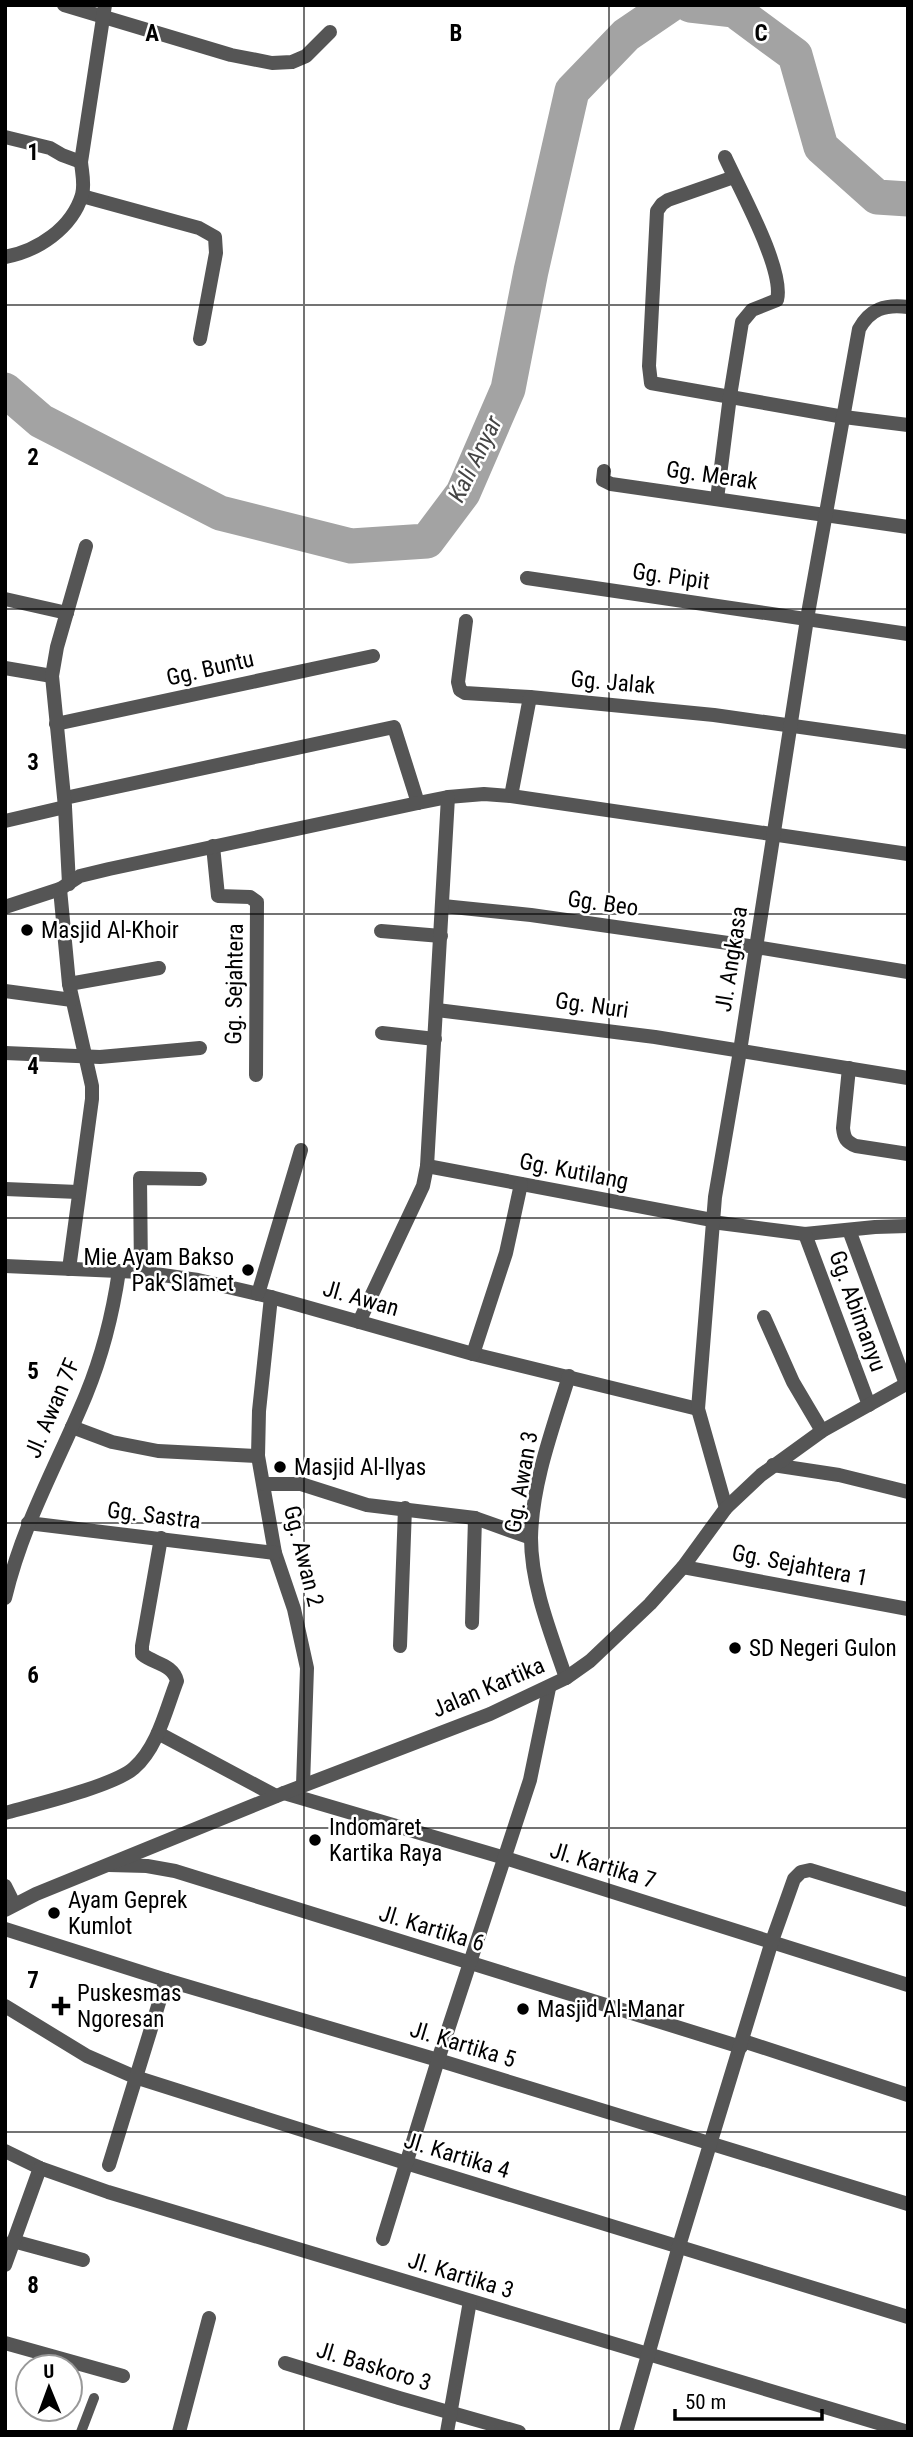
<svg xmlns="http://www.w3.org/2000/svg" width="913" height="2437" font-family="'Roboto Condensed',sans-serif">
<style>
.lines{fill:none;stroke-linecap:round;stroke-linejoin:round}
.river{stroke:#a3a3a3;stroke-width:35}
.service{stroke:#555;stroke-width:10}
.minor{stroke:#555;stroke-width:14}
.tertiary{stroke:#555;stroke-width:14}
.grid{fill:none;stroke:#000;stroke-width:2;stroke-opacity:0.55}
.poi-dot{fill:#000;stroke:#fff;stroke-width:2.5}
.labels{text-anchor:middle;stroke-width:5;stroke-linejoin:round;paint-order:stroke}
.street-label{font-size:23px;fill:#000;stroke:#fff}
.poi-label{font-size:23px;fill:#000;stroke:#fff;text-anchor:start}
.water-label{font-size:24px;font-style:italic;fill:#444;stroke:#fff}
.grid-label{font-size:23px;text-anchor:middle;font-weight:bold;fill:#000;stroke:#fff;stroke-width:5;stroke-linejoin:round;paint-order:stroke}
</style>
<rect width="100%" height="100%" fill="#fff"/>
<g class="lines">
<!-- river -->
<g class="river">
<path d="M690,5l44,5 61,45 26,92 56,50 31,2"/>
<path d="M5,390l36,31 179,92 131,33 76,-5 36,-48 45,-104 23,-118 41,-180 54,-56 44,-30"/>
</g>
<!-- service -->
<path class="service" d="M81,2432l13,-34"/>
<!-- minor -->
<g class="minor">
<path d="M64,5l167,50 41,8 20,-1 14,-6 24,-24"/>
<path d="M5,137l45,11 12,7 19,7"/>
<path d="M734,177l-66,23 -6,4 -5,7 -8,155 2,17 193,34 64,8"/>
<path d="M82,196l117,32 16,9 1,16 -16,86"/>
<path d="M5,257c33,-6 67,-29 77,-62 3,-11 0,-22 -1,-33l24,-157"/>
<path d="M604,471l-1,9 8,4 297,43"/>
<path d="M717,499l13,-103 12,-74 10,-12 25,-10c8,-30 -38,-112 -52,-143"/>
<path d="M527,578l381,56"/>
<path d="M5,599l62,14"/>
<path d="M466,621l-8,61 2,8 5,3 65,4"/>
<path d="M5,668l47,8"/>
<path d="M56,724l317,-68"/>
<path d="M511,796l19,-99 184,18 194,27"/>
<path d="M65,798l329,-71 24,76"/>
<path d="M5,821l60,-14"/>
<path d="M213,846l5,50 32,1 7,5 -1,173"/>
<path d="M69,884l-4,-77 -13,-131 5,-29 29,-101"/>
<path d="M60,889l9,95 23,102v13l-23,170"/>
<path d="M443,906l88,9 225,32 152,25"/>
<path d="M5,907l55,-18 20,-13 29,-7 309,-66 30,-6 36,-3 27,2 397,58"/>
<path d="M381,931l60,5"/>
<path d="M69,984l90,-16"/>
<path d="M5,991l67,9"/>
<path d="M437,1010l218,27 253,41"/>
<path d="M382,1033l53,6"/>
<path d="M5,1053l95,4 100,-9"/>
<path d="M849,1068l-6,60c1,10 3,14 13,18l52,8"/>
<path d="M427,1166l285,54"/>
<path d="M5,1189l73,3"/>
<path d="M712,1222l93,12 70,-7 33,-1"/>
<path d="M849,1230l57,154"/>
<path d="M805,1234l64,171"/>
<path d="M5,1266l136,6 57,8 73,17 202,57 225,55"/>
<path d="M141,1272l-1,-94 60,1"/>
<path d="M258,1294l43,-144"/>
<path d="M271,1297l-12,114 -1,45 17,97 19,56 13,59 -4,117"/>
<path d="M764,1317l29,65 29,49"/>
<path d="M359,1322l64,-136 4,-20 21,-369"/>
<path d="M473,1354l33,-101 15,-69"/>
<path d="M72,1427l40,15 46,9 100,5"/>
<path d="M773,1465l66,10 69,17"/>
<path d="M264,1484h37l66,21 108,13 56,20"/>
<path d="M726,1508l-28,-99 17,-212 25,-146 67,-432 52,-290c11,-20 26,-25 49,-22"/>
<path d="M28,1523l247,30"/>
<path d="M683,1567l225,42"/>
<path d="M5,1598c18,-75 52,-133 81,-203 16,-39 27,-83 33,-124"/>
<path d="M472,1623l3,-105"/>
<path d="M400,1646l5,-138"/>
<path d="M566,1678c-15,-44 -35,-93 -35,-140 1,-55 22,-110 38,-162"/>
<path d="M158,1733l118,63"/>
<path d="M284,1793l221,65 403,127"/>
<path d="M5,1813c29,-8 109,-27 129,-45 24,-21 32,-59 43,-87 -4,-17 -23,-17 -35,-27v-8l19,-108"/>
<path d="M109,1865l38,1 28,5 566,176"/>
<path d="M5,1886l9,18"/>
<path d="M5,1929l161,51 272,80 470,144"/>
<path d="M5,2006l82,50 48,21 271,86 502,154"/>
<path d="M743,2041l165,54"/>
<path d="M5,2151l35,17 68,24 800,240"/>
<path d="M109,2165l57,-185"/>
<path d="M383,2239l55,-179 92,-280 19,-92"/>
<path d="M13,2241l70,19"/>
<path d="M5,2265l35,-97"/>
<path d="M5,2343l118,33"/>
<path d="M285,2363l114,35 120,34"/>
<path d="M179,2432l30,-114"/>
<path d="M447,2432l23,-131"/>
<path d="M626,2432l53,-186 93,-305 22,-62 7,-7 9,-2 98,30"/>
</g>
<!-- tertiary -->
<path class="tertiary" d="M5,1910l31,-16 248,-101 206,-79 76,-36 24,-17 60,-57 33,-37 43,-59 35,-33 61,-44 86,-48"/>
</g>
<!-- grid -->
<path class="grid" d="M304,5v2427M609,5v2427M5,305h903M5,609h903M5,914h903M5,1218h903M5,1523h903M5,1828h903M5,2132h903"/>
<!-- markers -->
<g class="poi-dot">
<circle cx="27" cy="930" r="7"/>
<circle cx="248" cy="1270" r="7"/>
<circle cx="280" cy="1467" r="7"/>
<circle cx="735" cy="1648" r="7"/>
<circle cx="315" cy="1840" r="7"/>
<circle cx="54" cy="1913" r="7"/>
<path d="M57.5 1995.5h7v7h7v7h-7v7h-7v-7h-7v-7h7z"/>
<circle cx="523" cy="2009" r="7"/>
</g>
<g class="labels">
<!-- street labels -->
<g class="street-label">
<text transform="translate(712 475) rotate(8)" y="8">Gg. Merak</text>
<text transform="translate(671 576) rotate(8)" y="8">Gg. Pipit</text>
<text transform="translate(210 668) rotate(-13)" y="8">Gg. Buntu</text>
<text transform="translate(613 682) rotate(5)" y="8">Gg. Jalak</text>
<text transform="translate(603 903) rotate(8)" y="8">Gg. Beo</text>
<text transform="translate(731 959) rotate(-81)" y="8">Jl. Angkasa</text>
<text transform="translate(234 984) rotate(-89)" y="8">Gg. Sejahtera</text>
<text transform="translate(592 1005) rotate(8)" y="8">Gg. Nuri</text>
<text transform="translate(574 1171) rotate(11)" y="8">Gg. Kutilang</text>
<text transform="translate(361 1298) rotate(16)" y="8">Jl. Awan</text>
<text transform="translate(858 1311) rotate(70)" y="8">Gg. Abimanyu</text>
<text transform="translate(52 1408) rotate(-67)" y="8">Jl. Awan 7F</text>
<text transform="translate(521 1482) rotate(-80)" y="8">Gg. Awan 3</text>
<text transform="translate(154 1515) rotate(7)" y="8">Gg. Sastra</text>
<text transform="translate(304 1556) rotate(76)" y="8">Gg. Awan 2</text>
<text transform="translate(800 1565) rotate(11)" y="8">Gg. Sejahtera 1</text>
<text transform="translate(488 1687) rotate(-23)" y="8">Jalan Kartika</text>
<text transform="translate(603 1865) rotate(17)" y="8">Jl. Kartika 7</text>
<text transform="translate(432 1928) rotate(17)" y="8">Jl. Kartika 6</text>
<text transform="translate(463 2044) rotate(17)" y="8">Jl. Kartika 5</text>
<text transform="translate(457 2155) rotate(17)" y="8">Jl. Kartika 4</text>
<text transform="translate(461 2275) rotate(17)" y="8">Jl. Kartika 3</text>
<text transform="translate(374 2366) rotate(17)" y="8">Jl. Baskoro 3</text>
</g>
<!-- poi labels -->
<g class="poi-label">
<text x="41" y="938">Masjid Al-Khoir</text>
<text x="234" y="1265" text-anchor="end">Mie Ayam Bakso<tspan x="234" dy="26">Pak Slamet</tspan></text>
<text x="294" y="1475">Masjid Al-Ilyas</text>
<text x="749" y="1656">SD Negeri Gulon</text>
<text x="329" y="1835">Indomaret<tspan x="329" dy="26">Kartika Raya</tspan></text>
<text x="68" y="1908">Ayam Geprek<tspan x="68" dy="26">Kumlot</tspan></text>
<text x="77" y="2001">Puskesmas<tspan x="77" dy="26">Ngoresan</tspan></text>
<text x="537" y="2017">Masjid Al-Manar</text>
</g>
<!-- water labels -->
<g class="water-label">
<text transform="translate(475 459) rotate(-64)" y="8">Kali Anyar</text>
</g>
</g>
<g class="grid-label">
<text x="152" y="41">A</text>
<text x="456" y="41">B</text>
<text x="761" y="41">C</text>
<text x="33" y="160">1</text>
<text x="33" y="465">2</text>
<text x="33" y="770">3</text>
<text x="33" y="1074">4</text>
<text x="33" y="1379">5</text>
<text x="33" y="1683">6</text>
<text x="33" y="1988">7</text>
<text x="33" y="2293">8</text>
</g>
<!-- border -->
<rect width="913" height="2437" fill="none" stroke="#000000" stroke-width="14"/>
<!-- north arrow -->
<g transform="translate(49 2388) rotate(359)"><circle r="33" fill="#ffffff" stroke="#999999" stroke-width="2"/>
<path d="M0-5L12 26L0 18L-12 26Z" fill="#000000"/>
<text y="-10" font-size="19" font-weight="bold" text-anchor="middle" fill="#000000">U</text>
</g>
<!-- scale -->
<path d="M675 2409v10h147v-10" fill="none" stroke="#000000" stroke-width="3.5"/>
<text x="685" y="2409" font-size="21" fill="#000000" stroke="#ffffff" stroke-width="5" paint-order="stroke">50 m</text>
</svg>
